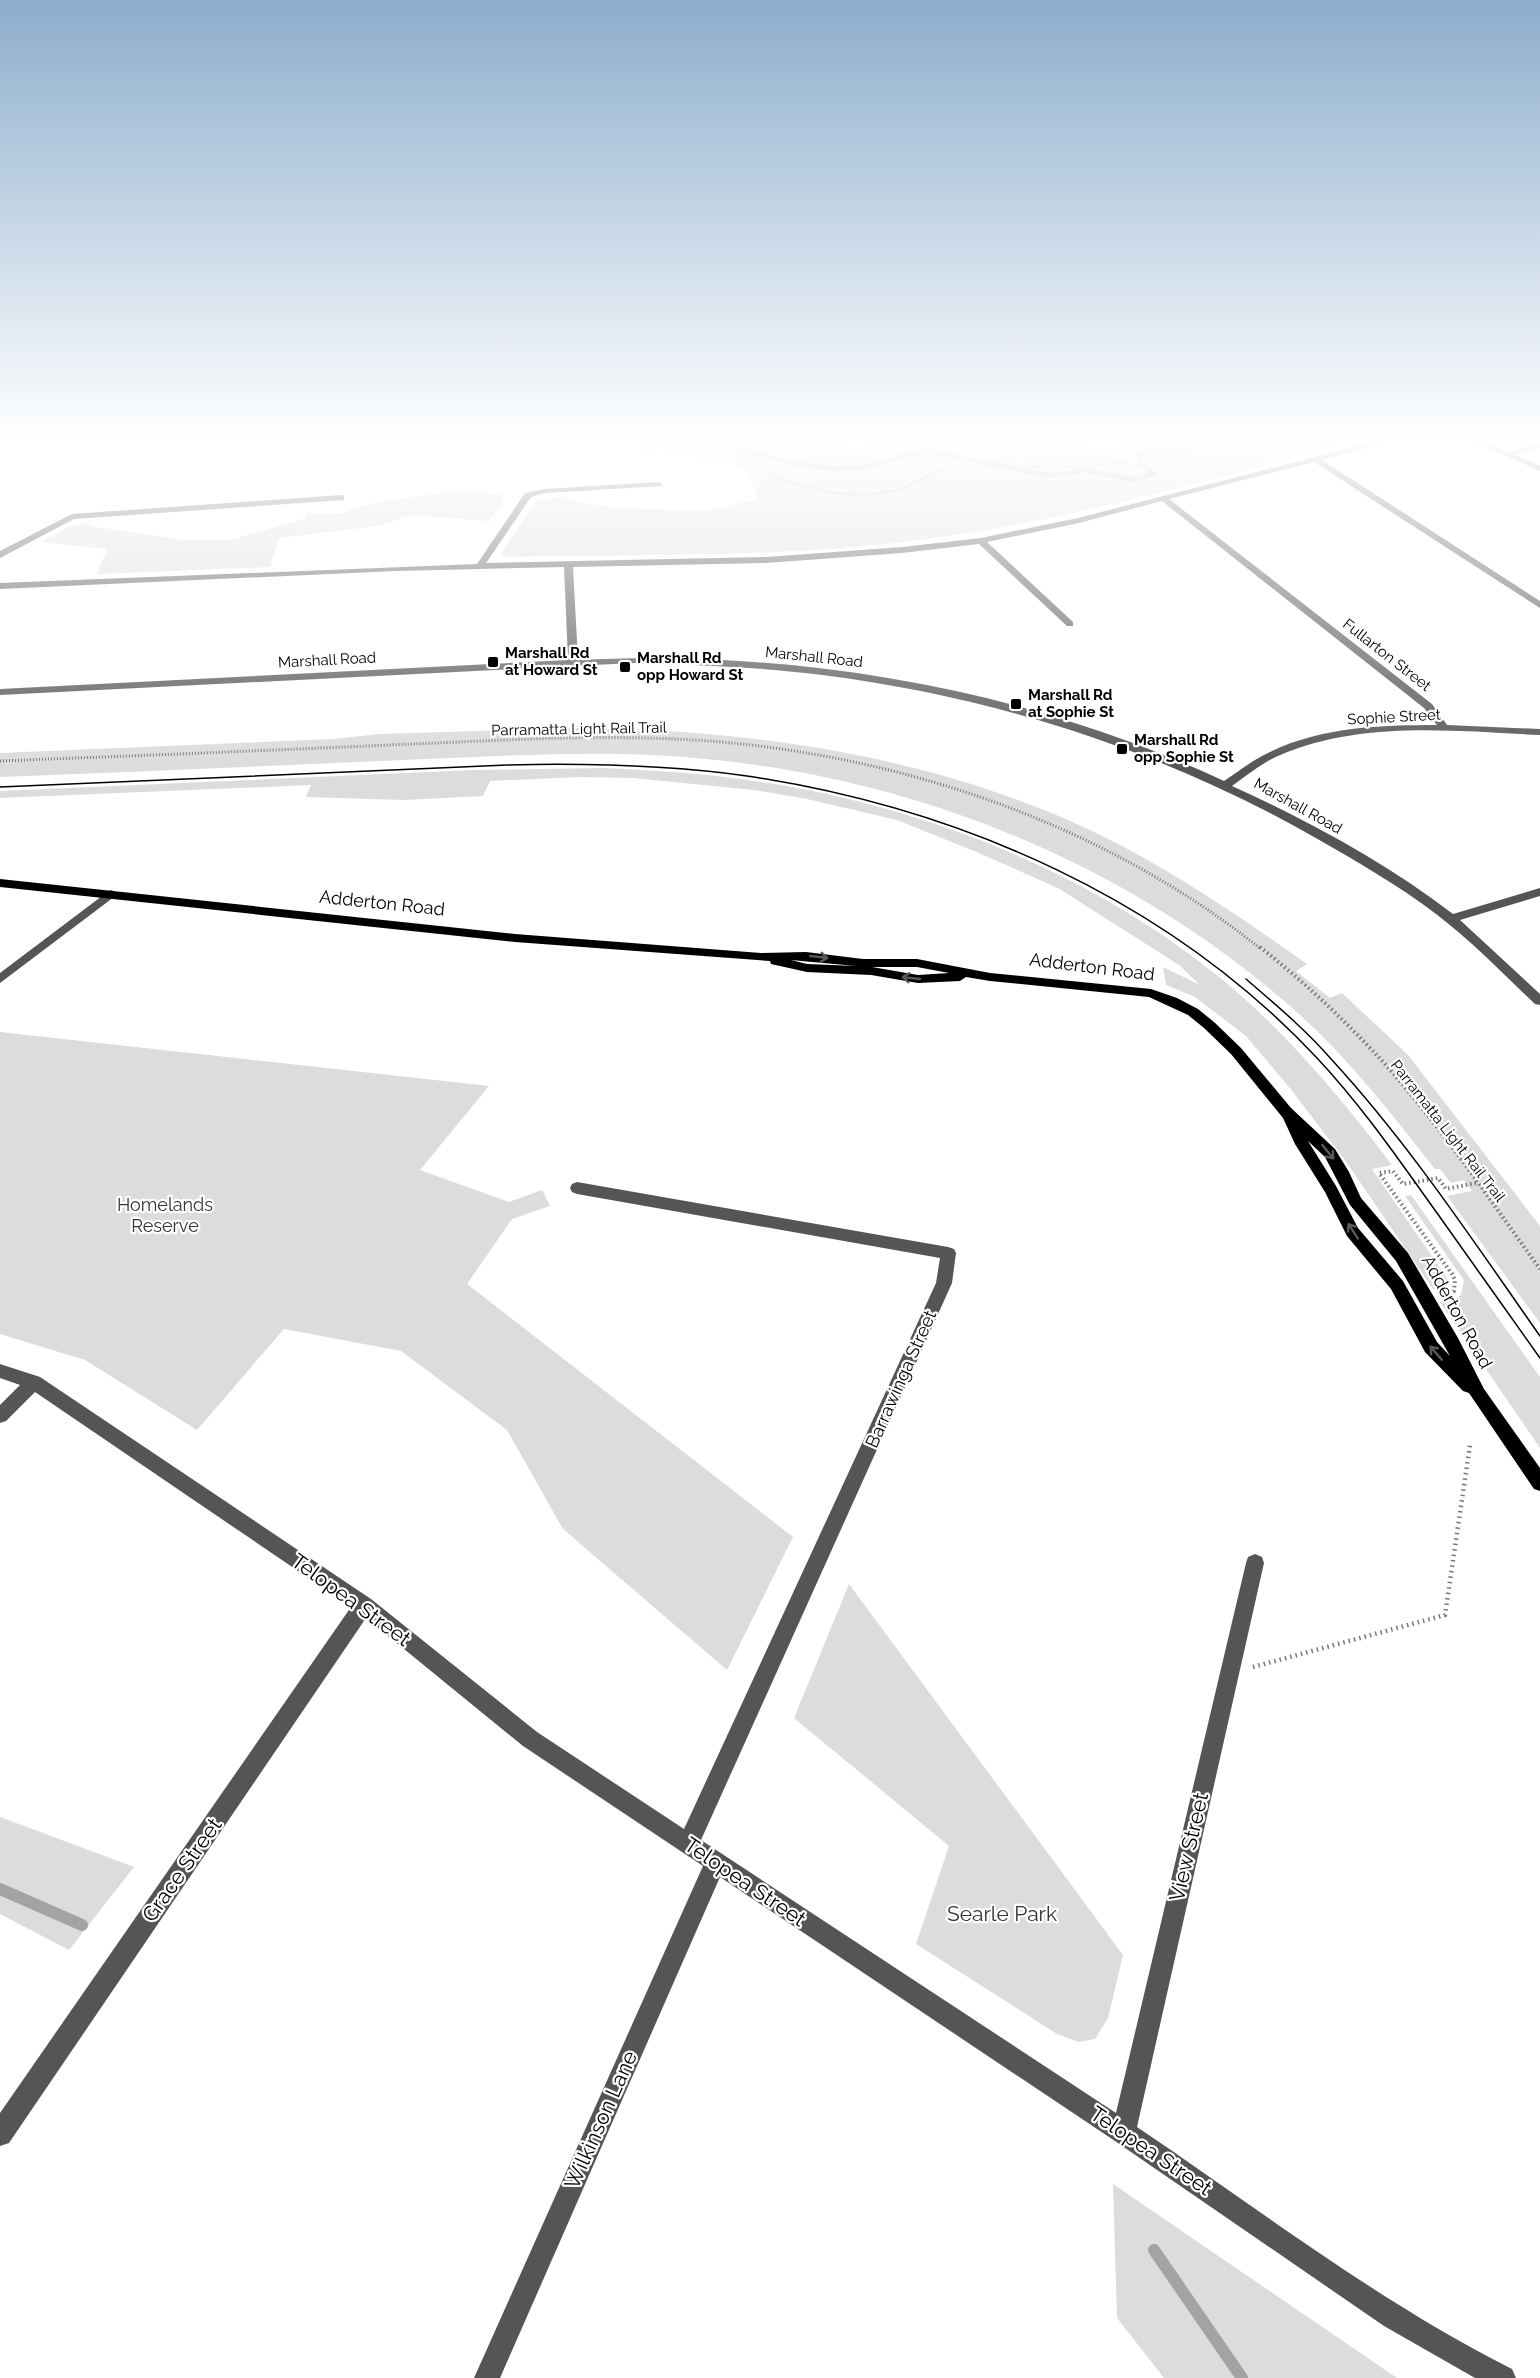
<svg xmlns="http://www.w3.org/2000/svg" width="1540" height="2378" font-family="Raleway,sans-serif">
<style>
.green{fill:#dcdcdc}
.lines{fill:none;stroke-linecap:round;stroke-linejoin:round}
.stream-far1{stroke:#a3a3a3;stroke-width:4.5}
.stream{stroke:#a3a3a3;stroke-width:12}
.path-far3{stroke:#777;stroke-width:2;stroke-dasharray:1 1.5;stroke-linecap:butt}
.path-far2{stroke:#777;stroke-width:3;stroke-dasharray:1 2;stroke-linecap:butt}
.path-far1{stroke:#777;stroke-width:4;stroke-dasharray:1.5 3;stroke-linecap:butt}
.path{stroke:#777;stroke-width:4.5;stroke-dasharray:1.5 4;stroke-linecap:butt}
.minor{fill:#555;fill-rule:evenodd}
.major{fill:#000;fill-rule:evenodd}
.tram{stroke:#000;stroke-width:1.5}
.oneway{stroke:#595959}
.poi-dot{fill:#000;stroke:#fff;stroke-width:2}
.labels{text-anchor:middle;stroke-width:4.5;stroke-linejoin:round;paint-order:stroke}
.far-poi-label{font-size:15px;font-weight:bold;fill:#000;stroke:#fff;text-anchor:start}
.far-street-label{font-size:15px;fill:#000;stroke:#fff}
.street-label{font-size:18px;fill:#000;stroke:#fff}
.park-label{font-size:18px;fill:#333;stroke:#fff}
.near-street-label{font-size:21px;fill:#000;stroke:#fff}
.near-park-label{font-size:21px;fill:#333;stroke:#fff}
</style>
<rect width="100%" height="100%" fill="#fff"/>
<!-- green -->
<g class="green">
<path d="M638,438h113l109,9 62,-9 53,2 7,-2h88l36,13 33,-13h228c-138,35 -277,78 -418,98 -147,22 -296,18 -443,21l-5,-4 35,-52 31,-5 1,4 48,8 90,3 52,-12 -11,-31 -83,-19 -29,2z"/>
<path d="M457,491l45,3v10l-13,17 -79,-6 -33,11 -98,12 -9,29 -173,7 10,-25 -66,-7 27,-16 20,-3 2,3 94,14h47l75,-22 2,-6 14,2 22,-1 17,-7 31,-6z"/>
<path d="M571,728c178,1 362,27 525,105 75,36 143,83 211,131l-11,7 34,27 12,-5 66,62 132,171v97l-93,-127 25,-5 -8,-11 -13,3 -11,-14h-5c-42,-53 -84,-108 -135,-154 -176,-159 -409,-248 -646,-260 -84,-4 -168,2 -252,5 -134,6 -268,12 -402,17v-24l333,-14 46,-5z"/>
<path d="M605,768c40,2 80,4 119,9 174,20 353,86 490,196 69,55 125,122 178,192l-20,4 77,112 -2,5 -14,3 -86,-126 -54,-71 -47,-56 -51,-39 -29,-12 -3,-18 37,18 -21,-20 -121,-77 -79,-35 -82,-33 -90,-21 -53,-9 -121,-12 -53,-1 -90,4 -7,15 -79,4 -98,-3 5,-12 -311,13v-7l473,-21z"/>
<path d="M0,1032l489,54 -69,84 89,32 33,-12 8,16 -38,13 -45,65 326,253 -66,133 -164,-141 -56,-99 -106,-79 -117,-22 -87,101 -112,-70 -85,-26z"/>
<path d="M1411,1195l129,182v71l-100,-146 15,-3 6,-4 3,-15 -59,-84z"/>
<path d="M849,1584l274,371 -15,63 -13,21 -16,3 -22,-8 -141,-90 33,-98 -155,-128z"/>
<path d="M0,1817l134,50 -65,83 -69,-36z"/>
<path d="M1113,2184l284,194h-233l-47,-60z"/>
</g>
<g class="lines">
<!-- stream-far1 -->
<path class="stream-far1" d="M714,438l6,4 65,20 51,7 28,-2 44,-12 22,-3 112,22 14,1 29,-5 50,10 19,-7 -15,-10 2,-9 79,-8 17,-8"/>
<!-- stream -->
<g class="stream">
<path d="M0,1889l82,36"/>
<path d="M1154,2250l88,128"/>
</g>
<!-- path-far3 -->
<path class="path-far3" d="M701,438l48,16 20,18 14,8 49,13 34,2 32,-5 43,-20 16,-4h134l40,-5 5,-9 25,-7 58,-7"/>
<!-- path-far2 -->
<path class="path-far2" d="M0,761c129,-5 258,-10 388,-16 107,-4 214,-12 321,-4 197,15 398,85 552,208"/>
<!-- path-far1 -->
<g class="path-far1">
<path d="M1260,947c44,35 85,73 123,115 58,64 106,137 157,207"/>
<path d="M1445,1295l9,-4 1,-11 -3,-6 -73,-101 14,-2 10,13 35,-6 8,11 30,-6"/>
</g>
<!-- path -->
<path class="path" d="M1253,1667l192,-52 25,-170"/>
<!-- minor -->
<g class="minor">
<path d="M1389,438h11l-78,22 218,141v7l-226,-146 -145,37 263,205 15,21 93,4v6c-86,-4 -180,-15 -262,21 -16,7 -31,19 -46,30 77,35 154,77 221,128l87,-26v8l-80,24 80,74v11l-5,-1c-32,-30 -63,-63 -99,-90 -38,-29 -80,-53 -122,-77 -151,-86 -318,-140 -492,-162 -62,-8 -125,-10 -188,-12l-634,32v-6l568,-29 -4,-93 -168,4 -396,18v-6l477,-19 48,-71 20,-4 114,-7 4,2 -1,2 -117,7 -14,4 -45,66 280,-6 136,-10 79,-9 97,-20zM1162,501l262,207 13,17c-57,0 -119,2 -171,29 -15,7 -28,18 -42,27 -199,-93 -427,-132 -646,-121l-5,-93 193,-4 136,-10 77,-9 88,82h6v-4l-86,-80 92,-19z"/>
<path d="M1466,438h9l33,14 32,-9v4l-25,8 25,11v5z"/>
<path d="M341,495l3,1v4l-270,19 -74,39v-7l72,-37z"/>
<path d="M110,890l4,1v6l-114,86v-10z"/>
<path d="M577,1182l371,65 6,2 2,4 -4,30 -251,557 415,273 130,-550 2,-6 7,-3 7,3 2,6 -127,564c123,83 242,175 375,242l4,9h-41l-91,-52 -269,-185 -395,-264 -220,501h-26l229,-512 -180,-120 -157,-128 -357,525 -9,3v-33l351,-506 -316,-215 -29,29 -6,2v-18l20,-20 -20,-7v-14l40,13 331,222 166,133 147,97 252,-546 4,-25 -363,-64 -5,-2 -2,-4 2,-4z"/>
</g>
<!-- major -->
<path class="major" d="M0,879l515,55 246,19 45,-1 57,7h54l73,14 161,16 26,9 21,11 16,13 27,26 50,60 44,41 14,23 12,26 47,55 50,85 26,51 56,79v23l-6,-2 -65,-96 -6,-2 -38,-39 -34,-63 -44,-53 -22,-44 -30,-48 -12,-26 -52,-64 -27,-26 -16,-13 -39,-18 -159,-16 -24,-4 -6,4 -42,2 -47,-8 -64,-3 -36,-8 -1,-3 -255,-19 -515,-55zM791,960l65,6 -49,-2zM872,967h45l32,6 -31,2zM1308,1141l17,16 25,48 46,56 54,95 -13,-14 -34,-61 -45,-53 -22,-42z"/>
<!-- tram -->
<g class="tram">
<path d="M0,787l507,-22c80,-2 161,0 240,11 213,32 421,123 570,282 45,48 82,102 120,155 34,48 69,97 103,145"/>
<path d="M1246,979c30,26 60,51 86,81 78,85 142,182 208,276"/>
</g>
</g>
<!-- one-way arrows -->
<defs><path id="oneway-shaft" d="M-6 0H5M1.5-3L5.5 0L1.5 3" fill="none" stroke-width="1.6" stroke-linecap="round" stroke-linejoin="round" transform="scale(1.5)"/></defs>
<g class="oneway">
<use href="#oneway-shaft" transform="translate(819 957) rotate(6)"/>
<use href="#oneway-shaft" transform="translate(911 978) rotate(-174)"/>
<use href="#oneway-shaft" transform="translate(1328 1152) rotate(51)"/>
<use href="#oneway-shaft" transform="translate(1353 1231) rotate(-123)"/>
<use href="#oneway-shaft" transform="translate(1436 1353) rotate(-131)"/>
</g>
<!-- sky -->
<linearGradient id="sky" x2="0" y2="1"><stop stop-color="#8cadcc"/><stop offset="0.57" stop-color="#fff"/><stop offset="1" stop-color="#fff" stop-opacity="0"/></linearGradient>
<rect width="1540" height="770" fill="url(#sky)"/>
<!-- markers -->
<g class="poi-dot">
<rect x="487" y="656" width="12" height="12" rx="3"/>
<rect x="619" y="661" width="12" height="12" rx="3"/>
<rect x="1010" y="698" width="12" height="12" rx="3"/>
<rect x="1116" y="743" width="12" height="12" rx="3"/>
</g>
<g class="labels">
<!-- far-poi labels -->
<g class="far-poi-label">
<text x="505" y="658">Marshall Rd<tspan x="505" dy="17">at Howard St</tspan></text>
<text x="637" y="663">Marshall Rd<tspan x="637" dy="17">opp Howard St</tspan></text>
<text x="1028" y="700">Marshall Rd<tspan x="1028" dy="17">at Sophie St</tspan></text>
<text x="1134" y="745">Marshall Rd<tspan x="1134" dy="17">opp Sophie St</tspan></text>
</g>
<!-- far-street labels -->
<g class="far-street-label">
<text transform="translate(1387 655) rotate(38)" y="5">Fullarton Street</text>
<text transform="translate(814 657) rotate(6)" y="5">Marshall Road</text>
<text transform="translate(327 660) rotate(-3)" y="5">Marshall Road</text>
<text transform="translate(1394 717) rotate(-3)" y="5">Sophie Street</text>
<text transform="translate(579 729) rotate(-1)" y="5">Parramatta Light Rail Trail</text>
<text transform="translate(1298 806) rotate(29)" y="5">Marshall Road</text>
<text transform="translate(1448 1131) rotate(52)" y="5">Parramatta Light Rail Trail</text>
</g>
<!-- street labels -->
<g class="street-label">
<text transform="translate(382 903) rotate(6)" y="6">Adderton Road</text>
<text transform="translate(1092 967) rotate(7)" y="6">Adderton Road</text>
<text transform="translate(1457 1312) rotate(61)" y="6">Adderton Road</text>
<text transform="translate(901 1379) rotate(-66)" y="6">Barrawinga Street</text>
</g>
<!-- park labels -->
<g class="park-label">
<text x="165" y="1211">Homelands<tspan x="165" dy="21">Reserve</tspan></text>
</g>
<!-- near-street labels -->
<g class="near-street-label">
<text transform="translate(351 1600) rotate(36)" y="7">Telopea Street</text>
<text transform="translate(1189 1847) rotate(-77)" y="7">View Street</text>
<text transform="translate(182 1870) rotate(-55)" y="7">Grace Street</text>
<text transform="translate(745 1882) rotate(34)" y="7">Telopea Street</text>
<text transform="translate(601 2120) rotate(-66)" y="7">Wilkinson Lane</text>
<text transform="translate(1151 2151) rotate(34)" y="7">Telopea Street</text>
</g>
<!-- near-park labels -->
<g class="near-park-label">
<text x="1002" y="1921">Searle Park</text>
</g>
</g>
</svg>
